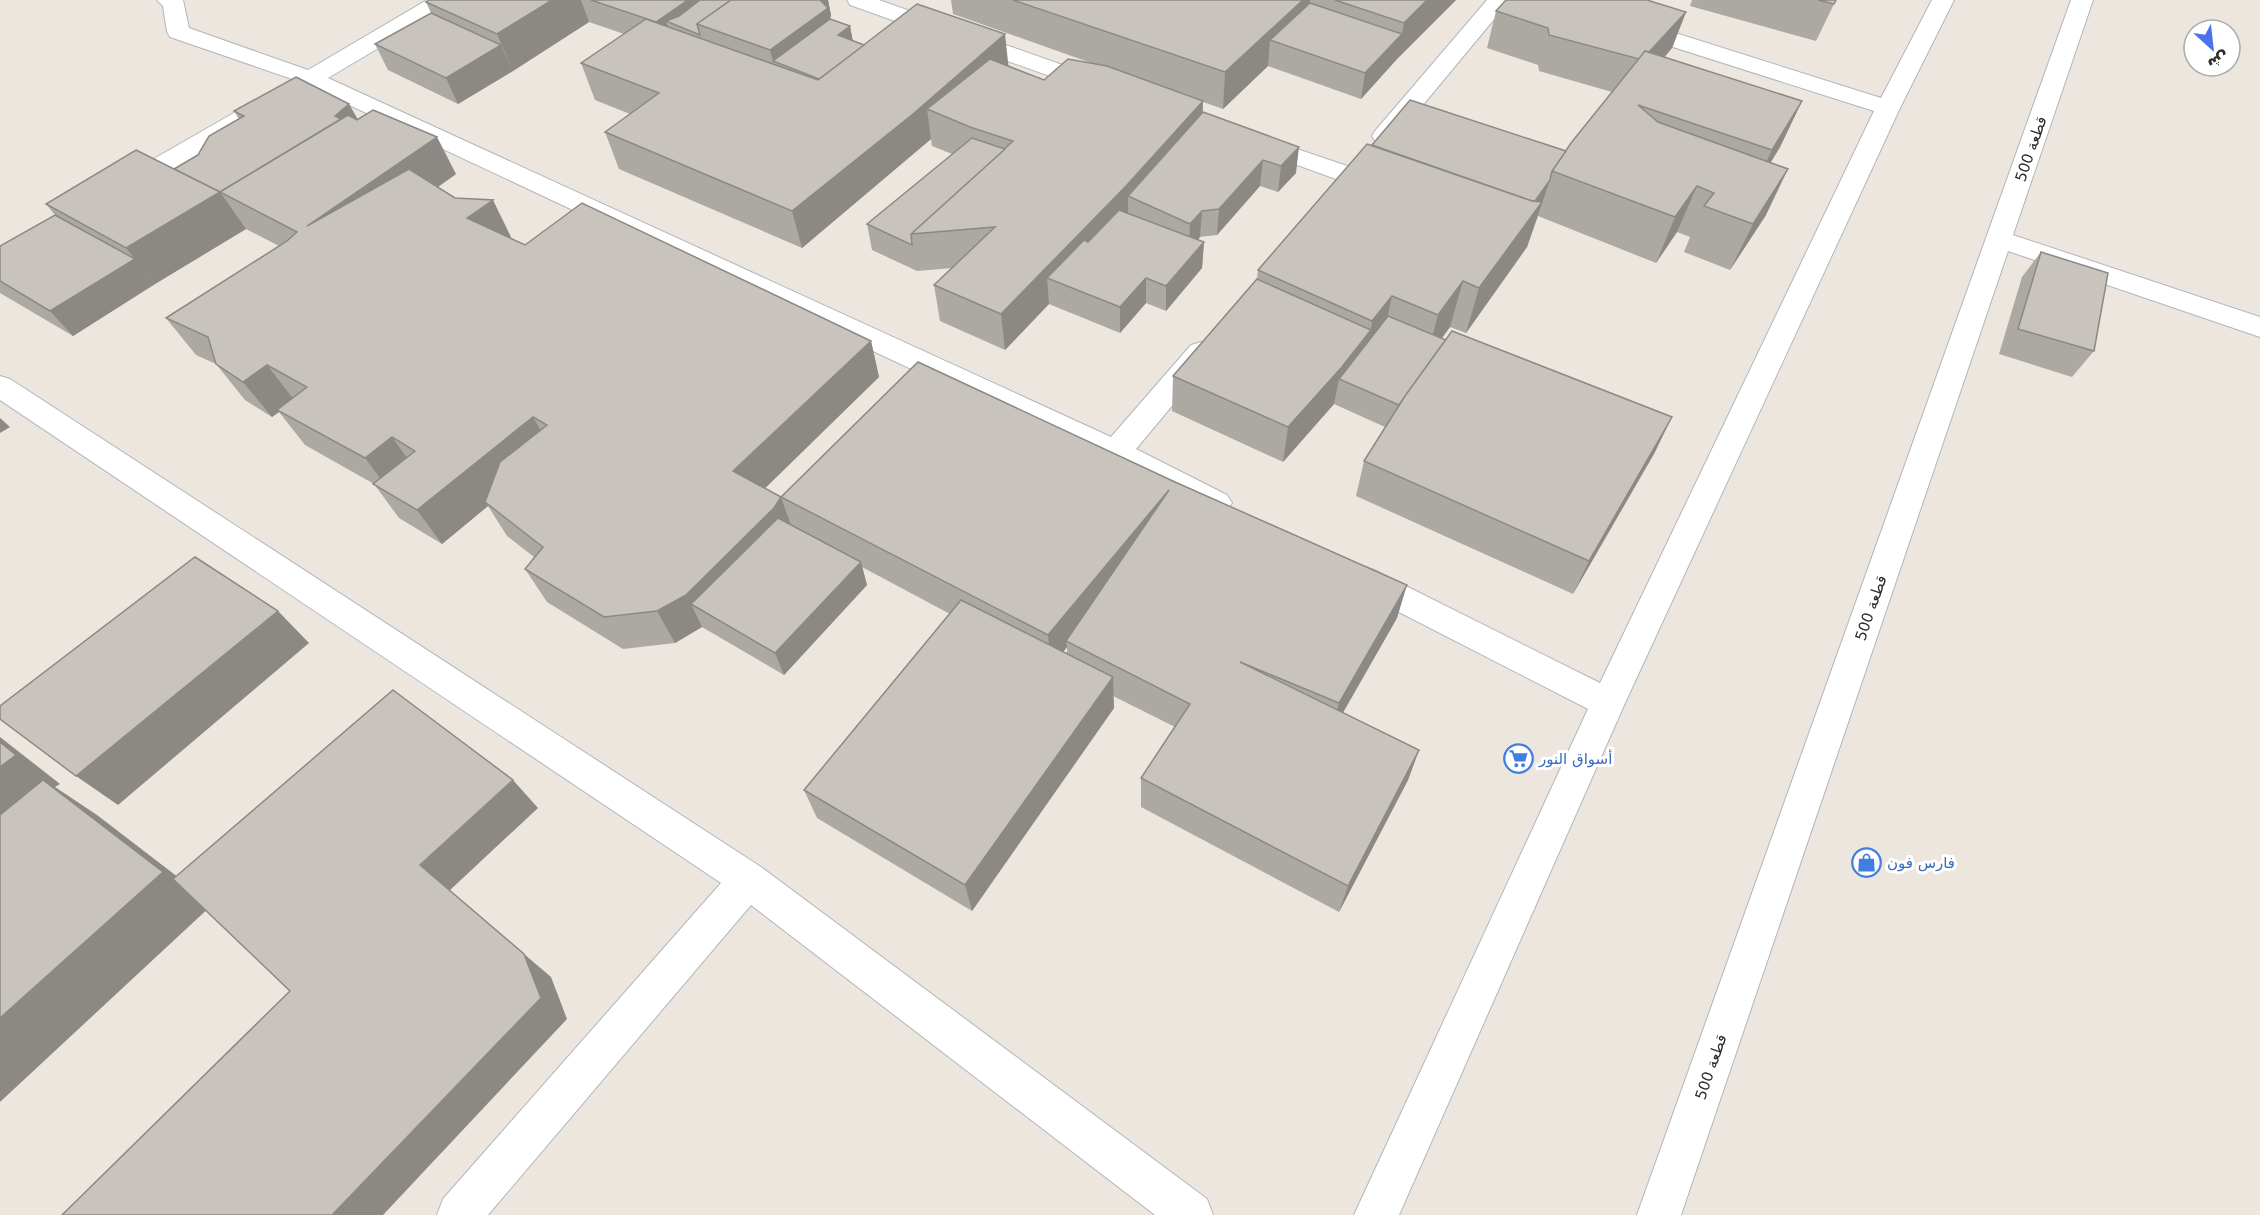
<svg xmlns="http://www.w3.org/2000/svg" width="2260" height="1215" font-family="'DejaVu Sans','Noto Sans Arabic',sans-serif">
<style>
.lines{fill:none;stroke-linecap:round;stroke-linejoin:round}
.minor-casing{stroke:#b2b5be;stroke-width:2}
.minor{fill:#fff;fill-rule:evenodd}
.wall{fill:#aca9a3;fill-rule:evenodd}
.shaded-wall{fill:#8c8984}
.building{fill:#c8c4bd;stroke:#8c8984;stroke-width:1.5}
.labels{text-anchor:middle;stroke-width:6;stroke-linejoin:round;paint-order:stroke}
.street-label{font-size:15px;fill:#2b2b2b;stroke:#fff}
.shop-label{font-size:15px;fill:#366cbe;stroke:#fff;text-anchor:start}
</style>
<rect width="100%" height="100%" fill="#ece6df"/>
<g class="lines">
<defs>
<g id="minor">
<path d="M157,0h26l6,28 119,42 119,-70h27l-3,5 -123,73 783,359 80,-92 10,-3 10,3 4,7 -4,7 -75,90 91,46 5,8 -5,8 -11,4 -11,-4 -100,-51 -794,-373 -14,6 -8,-2 -4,-5 7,-7 -122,-42 -3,-5 -4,-26z"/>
<path d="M847,0h32l226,80 4,5 -4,5 -8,2 -8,-2 -239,-85z"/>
<path d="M1487,0h23l-117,141 -9,2 -9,-2 -3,-5 3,-5z"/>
<path d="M1538,0h33l310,98 51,-98h22l-54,108 -275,595 -226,512h-45l234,-506 -236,-121 -5,-9 5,-9 11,-4 11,4 226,113 274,-572 -333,-106z"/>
<path d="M2071,0h22l-80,235 247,82v20l-252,-86 -327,964h-44z"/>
<path d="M247,108l8,2 4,5 -4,5 -120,72 -9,2 -9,-2 -4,-6 4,-6 122,-70z"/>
<path d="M1256,135l103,35 4,6 -4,6 -9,2 -103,-37 -3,-5 3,-5z"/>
<path d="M0,376l10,3 751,488 446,332 6,16h-58l-404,-310 -263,310h-51l6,-16 278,-316 -721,-483z"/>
</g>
</defs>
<!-- minor casing -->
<use href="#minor" class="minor-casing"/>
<!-- minor -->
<use href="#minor" class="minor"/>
</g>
<!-- wall -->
<g class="wall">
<path d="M429,0h399l3,15 -1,4 20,7 2,14 12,5 144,21 36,14 50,-16 -141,-50 -2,-14h505l-59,59 -36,40 -93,-33 -45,43 -20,-7v10l93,61 -18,19 -18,-6 -43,49 -17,2 -2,3 6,2 -2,26 -36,43 -20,-8 -26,30 -71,-29 -44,46 -65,-29 -6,-36 18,-17 -35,3 -45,-21 -5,-26 85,-70 -20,-8 -1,-7 -129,109 -183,-79 -14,-37 25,-18 -35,-14 -14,-37 43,-29 -35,-12 -76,49 -55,33 -70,-34 -13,-26 56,-31 -5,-11z"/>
<path d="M1692,0h144l-20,41 -126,-35z"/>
<path d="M1496,11l190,1 -14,36 -7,9 137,44 -22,46 -9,15 -5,53 -36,55 -46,-18 6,-15 -13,-5 -21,31 -118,-47 -11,31 -61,86 -16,-6 -8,11 213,114 -82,142 -217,-98 8,-35 21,-34 -51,-23 -51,58 -111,-51 1,-35 84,-97 1,-9 114,-125 194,6 46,-59 -73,-21 -1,-6 -51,-17z"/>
<path d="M234,111l124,9 98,54 -18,13 73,50 -1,1 15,7 346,96 8,36 -114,111 16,9 616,121 -54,95 76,37 -11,30 -69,132 -198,-105v-29l34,-51 -62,-31 1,12 -142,203 -155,-93 -13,-28 146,-176 -88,-47 5,18 -83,90 -82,-48 -27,16 -52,6 -76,-47 -22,-33 9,-12 -27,-21 -19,-30 -46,38 -43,-26 -25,-34 -69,-39 -26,-33 -7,5 -27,-17 -29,-36 -20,-9 -30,-37 113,-72 -33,-17 -91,55 -82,52 -73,-43v-47l55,-31 -9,-11 128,-35 24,-14 41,-36zM1067,647v7l-4,-2z"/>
<path d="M2041,252l53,99 -22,26 -73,-23 23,-77z"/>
</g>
<!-- shaded-wall -->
<g class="shaded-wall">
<path d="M552,0h29l8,22 -76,49 -16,-37z"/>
<path d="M688,0h33l2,7 -34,23 -23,-9 7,21 -8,5 -9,-25z"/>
<path d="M819,0h9l3,15 -1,4 -57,42 -3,-11z"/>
<path d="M1303,0h7l-3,29 -37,11 -2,26 -45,43 2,-37z"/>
<path d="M1427,0h29l-59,59 -36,40 4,-26 37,-39 2,-11z"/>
<path d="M1686,12l-14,36 -43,48 13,-36z"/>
<path d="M850,26l5,26 -17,-17z"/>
<path d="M1005,34l4,37 -82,38 4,30 -129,109 -10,-37z"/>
<path d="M501,45l12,26 -55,33 -12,-26z"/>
<path d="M1203,101l-2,37 -73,58v26l-81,56 2,26 -44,46 -4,-36z"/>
<path d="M1802,101l-22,46 -30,49 22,-46z"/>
<path d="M349,104l15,26 -29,-14z"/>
<path d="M437,137l19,37 -125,89 -24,-37z"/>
<path d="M1299,147l-3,26 -18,19 3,-26z"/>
<path d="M1263,160l-3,26 -43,49 2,-26z"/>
<path d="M1788,169l-22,46 -36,55 23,-46z"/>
<path d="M1550,180l-23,67 -61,86 13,-45z"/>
<path d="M1697,186l-20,46 -21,31 19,-46z"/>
<path d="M220,192l26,37 -91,55 -29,-36z"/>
<path d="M493,200l18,37 -24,18 -20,-37z"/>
<path d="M1202,211l-2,26 -11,13 1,-26z"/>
<path d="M1204,242l-2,26 -36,43v-25z"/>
<path d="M135,259l20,25 -82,52 -23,-25z"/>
<path d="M1146,278v25l-26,30v-26z"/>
<path d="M1463,281l-13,46 -24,33 12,-45z"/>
<path d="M1392,296l-10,46 -43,37 -5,25 -51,58 5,-35 83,-97 1,-9z"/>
<path d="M871,341l8,36 -132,129 -14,-35z"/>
<path d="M267,365l28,36 -18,9 2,2 -7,5 -29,-35z"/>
<path d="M533,417l20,35 -68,50 3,4 -46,38 -25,-34z"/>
<path d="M1672,417l-17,35 -82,142 16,-33z"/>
<path d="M0,418l10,9 -10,6z"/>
<path d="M392,437l25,35 -26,21 -26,-35z"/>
<path d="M1169,490l-103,151 1,6 -16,20 -3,-32z"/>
<path d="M781,497l12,34 -102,73 11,23 -27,16 -18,-32z"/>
<path d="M861,562l6,23 -83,90 -9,-22z"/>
<path d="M1407,585l-10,33 -66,115 8,-30z"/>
<path d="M278,611l31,32 -191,162 -42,-29z"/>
<path d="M1113,677l1,31 -142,203 -7,-26z"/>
<path d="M0,737l60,47 -5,3 42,28 116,89 -213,198z"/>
<path d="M1419,750l-11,30 -69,132 9,-26z"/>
<path d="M513,780l25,28 -89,83 -29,-26z"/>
<path d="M524,954l27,23 16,42 -184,196h-51z"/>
</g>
<!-- building -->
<g class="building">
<path d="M429,0h123l-55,34 -71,-32z"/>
<path d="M591,0h97l-32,22z"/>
<path d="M700,0h31l-34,24 3,11 -34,-14 13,-5z"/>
<path d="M731,0h89l8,8 -58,42 -73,-26z"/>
<path d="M1013,0h290l-78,72z"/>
<path d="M1335,0h92l-23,23z"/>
<path d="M1506,0h141l39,12 -37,40 -4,-1 -6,8 -90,-24 -1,-7 -52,-17z"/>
<path d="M1818,0h18l-2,4z"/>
<path d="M1310,3l92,31 -37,39 -95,-33z"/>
<path d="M917,4l88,30 -92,80 -121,97 -187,-79 54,-39 -78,-30 65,-44 172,61z"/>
<path d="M431,13l70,32 -55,33 -71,-34z"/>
<path d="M830,19l20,7 -12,9 26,10 -45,34 -46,-18z"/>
<path d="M1645,51l157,50 -30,49 -134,-45 20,17 130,47 -35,55 -49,-18 10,-13 -17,-7 -22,31 -123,-46 19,-28z"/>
<path d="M990,59l54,21 24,-21 39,7 96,35 -76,84 -126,129 -67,-29 61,-58 -84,7 102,-93 -43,-14 -43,-18z"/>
<path d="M296,77l53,27 -14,12 6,3 -121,73 -46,-23 24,-14 11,-19 35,-20 -10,-5z"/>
<path d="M1410,100l156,51 -14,20 -2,9 -15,21h-3l-160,-56z"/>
<path d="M373,110l64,27 -130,89 102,-57 46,29 38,2 -26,18 58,27 57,-42 289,138 -138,130 48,26 137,-135 257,120 232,103 -68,118 -99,-41 179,88 -71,136 -207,-108 49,-74 -124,-63 103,-151 -121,145 -267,-138 -7,11 -88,87 -29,16 -53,6 -79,-48 18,-22 -58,-45 15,-40 47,-37 -14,-8 -116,93 -44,-26 42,-33 -23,-14 -27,21 -88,-48 30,-23 -40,-22 -24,17 -27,-18 -8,-27 -42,-19 121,-77 10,-9 -77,-40 128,-77 9,5z"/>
<path d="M1203,112l96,35 -18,19 -18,-6 -44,49 -17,2 -12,13 -62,-28z"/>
<path d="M972,138l33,11 -94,85 1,11 -45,-21z"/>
<path d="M1367,144l165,57 10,1 -63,86 -16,-7 -25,34 -46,-19 -20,25 -114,-51z"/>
<path d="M136,150l84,42 -94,56 -80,-44z"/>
<path d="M1119,210l85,32 -38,44 -20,-8 -26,29 -73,-29 37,-38 4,2z"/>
<path d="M55,215l80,44 -85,52 -50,-30v-35z"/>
<path d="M2041,252l67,21 -14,78 -76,-22z"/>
<path d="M1257,279l114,51 -30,38 -53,59 -115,-51z"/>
<path d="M1388,316l58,24 -47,65 -60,-26z"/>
<path d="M1452,331l220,86 -83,144 -225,-100 41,-65z"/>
<path d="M778,518l83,44 -86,91 -84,-49z"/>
<path d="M195,557l83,54 -202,165 -76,-57v-13z"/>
<path d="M961,600l152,77 -148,208 -161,-95z"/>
<path d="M393,690l120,90 -93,85 104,89 17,44 -209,217h-270l228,-224 -117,-112z"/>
<path d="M0,742l16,13 -16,12z"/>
<path d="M43,780l120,92 -163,146v-203z"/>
</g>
<!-- icons -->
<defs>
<symbol id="supermarket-ring" viewBox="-11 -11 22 22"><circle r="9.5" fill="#fff" stroke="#3f7fe0" stroke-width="1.5"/><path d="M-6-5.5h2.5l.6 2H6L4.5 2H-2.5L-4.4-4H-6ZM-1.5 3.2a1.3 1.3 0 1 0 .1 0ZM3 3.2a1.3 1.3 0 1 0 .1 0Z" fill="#3f7fe0"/></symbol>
<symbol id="shop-ring" viewBox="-11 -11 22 22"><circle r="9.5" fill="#fff" stroke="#3f7fe0" stroke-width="1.5"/><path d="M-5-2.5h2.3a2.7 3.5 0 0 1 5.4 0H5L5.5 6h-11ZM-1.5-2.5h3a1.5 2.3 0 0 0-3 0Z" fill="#3f7fe0"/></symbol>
</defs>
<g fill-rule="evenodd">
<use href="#supermarket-ring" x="1502" y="742" width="33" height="33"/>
<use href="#shop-ring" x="1850" y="846" width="33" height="33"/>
</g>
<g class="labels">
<!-- street labels -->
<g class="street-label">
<text transform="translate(2031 149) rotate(-71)" y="5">قطعة 500</text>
<text transform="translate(1871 608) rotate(-71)" y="5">قطعة 500</text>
<text transform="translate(1711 1067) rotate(-71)" y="5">قطعة 500</text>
</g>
<!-- shop labels -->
<g class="shop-label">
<text x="1539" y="764">أسواق النور</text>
<text x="1887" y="868">فارس فون</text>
</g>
</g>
<!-- north arrow -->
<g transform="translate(2212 48) rotate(153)"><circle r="28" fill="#ffffff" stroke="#aaaaaa" stroke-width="1.5"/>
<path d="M0-4.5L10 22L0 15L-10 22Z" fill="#4d70eb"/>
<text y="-9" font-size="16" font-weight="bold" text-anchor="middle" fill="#2b2b2b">ش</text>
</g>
</svg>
